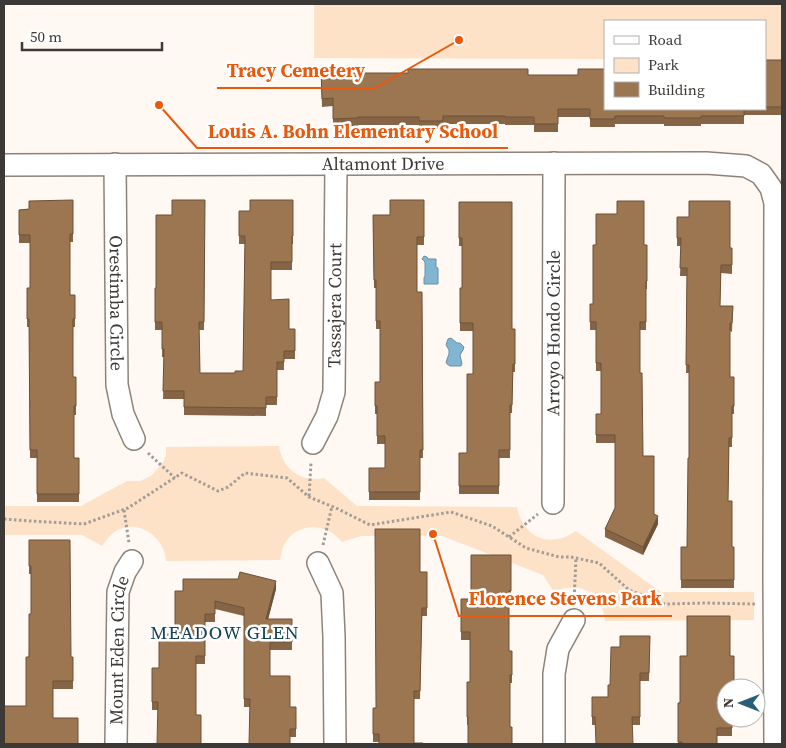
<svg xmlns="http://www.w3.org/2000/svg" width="786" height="748" font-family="'Source Serif 4',serif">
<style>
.green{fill:#fee2c8}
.water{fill:#80b6d2;stroke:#6c90a3}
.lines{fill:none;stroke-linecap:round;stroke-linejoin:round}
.minor-casing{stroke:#8c837a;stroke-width:24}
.path{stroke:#a29d99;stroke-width:3;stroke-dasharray:2.5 2.5;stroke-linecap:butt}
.minor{stroke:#fff;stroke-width:21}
.wall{fill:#866546}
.shaded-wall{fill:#6d5239}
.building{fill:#9c7551;stroke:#6d5239}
.labels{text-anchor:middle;stroke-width:5;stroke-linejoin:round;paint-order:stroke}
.street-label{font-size:18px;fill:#3d3936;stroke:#fff}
.neighbourhood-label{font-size:19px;letter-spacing:1px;fill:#144156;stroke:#fff}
.leader{fill:none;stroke:#e8590c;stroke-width:2}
.callout-dot{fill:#e8590c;stroke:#fff;stroke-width:2}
.callout-label{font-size:19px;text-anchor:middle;font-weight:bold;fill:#e8590c;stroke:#fff;stroke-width:5;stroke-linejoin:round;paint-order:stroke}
</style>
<rect width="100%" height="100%" fill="#fff8f3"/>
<!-- green -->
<g class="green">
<path d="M314,4h468v56h-17v-39h-160v38l-291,-1z"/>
<path d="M279,446c3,23 23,37 45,32l33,28 160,1c6,31 33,42 59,24l85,61h93v28l-149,1c-2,-28 -26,-41 -51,-29l-11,-17 -101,-39h-81l-19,6c-15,-19 -45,-21 -58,3 -2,4 -3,10 -4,15l-114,1c-1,-24 -28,-43 -50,-30 -6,4 -10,9 -14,15l-20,-11h-78v-29h77l46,-25h13l11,-5 13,-15 2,-7v-7z"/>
</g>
<!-- water -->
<g class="water">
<path d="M424,256l3,1 1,2h8v8l2,1v16h-14v-6l1,-2v-14l-3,-3z"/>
<path d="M451,338l6,5h3l4,4 -1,3 -3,5 2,9 -1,2h-11l-3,-2 -1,-2 3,-8v-4l-3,-5 2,-6z"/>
</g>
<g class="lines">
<defs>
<g id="minor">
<path id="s1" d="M115,164l2,221 6,29 11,25"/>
<path id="s2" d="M4,165l702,-2 40,3 15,8 10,14 4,15 -1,375 1,166"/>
<path id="s3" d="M313,443l14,-27 7,-24 2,-228"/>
<path id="s4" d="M553,503l1,-340"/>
<path d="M318,563l14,30 2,44 1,107"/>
<path id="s5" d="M116,744l2,-152 7,-20 7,-11"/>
<path d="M554,744v-70l4,-25 16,-29"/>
</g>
</defs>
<!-- minor casing -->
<use href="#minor" class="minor-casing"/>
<!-- path -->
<g class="path">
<path d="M148,453l27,25"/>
<path d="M309,496l2,-33"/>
<path d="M124,510l5,33"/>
<path d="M4,519l26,2 54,3 44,-16 54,-35 36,18 10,-4 17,-14 42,5 22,19 27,11 34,17 81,-13 41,14 34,22 33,9h12l28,6 30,27 36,14 41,-1 50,1"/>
<path d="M509,537l29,-23"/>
<path d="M323,545l9,-39"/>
<path d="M574,602l2,-44"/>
</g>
<!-- minor -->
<use href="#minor" class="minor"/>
</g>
<!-- wall -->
<g class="wall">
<path d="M765,60h17v55h-38v9h-43v2h-37v-2h-49v3h-25v-10h-32v15h-24v-7h-29v-1h-62v5h-24v-4h-61v1l-25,1v-21l-11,1 -1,-38 36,4 171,2 77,34h160z"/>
<path d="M73,200v42h-3v53h5v32h-2v50h3v38h-2v43h5v44h-42v-44h-7l-1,-131h-2v-39h3v-45h-11v-33l10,-1z"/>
<path d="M205,200l-1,130h-5l1,43h35l8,-2 2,-127h-6v-33h11l43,-11v44h-1v26h-21v30l18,29h6v30h-11v11h-7v35h-11v11l-82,-1v-16h-21l1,-42h-2v-27h-7v-42h1l16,-73z"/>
<path d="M424,200v45h-7v47h5l1,166h-3v42h-51v-32h16v-24h-8v-30h-2v-32h5v-53h-4v-41h-2l-1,-73h17z"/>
<path d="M459,202l53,127h3v43h-2l-1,41h-2v45h-11v36h-40v-41h8l6,-79v-43h-13v-43h2v-42h-3z"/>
<path d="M677,217l53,31h2v26l-11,-1 -1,33h13l-1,26 -2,-1v46h4v37h-2v33h-3l-1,54 4,46h2v41h-53v-41h6l2,-89v-85h-3l1,-97h-7l1,-30h-4z"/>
<path d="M644,245h3v44h-1v41h-6v43l3,83 11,58 4,10 -15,31 -38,-18v-8l10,-21v-65h-19v-29h5v-43h-5v-41h-6v-26h3z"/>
<path d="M29,540l42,117h2v32h-20v29l25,26 -52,-38 5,-92v-40h-2z"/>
<path d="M511,555v44h-2v52h3v32h-2l-42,42h-1v-43h3v-42h-9v-41h10z"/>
<path d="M420,572h7v44h-5l-2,83h-6l-35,43h-6v-34h3z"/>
<path d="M276,589l-8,30h24v31h-22v26l20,31 6,8v22h-6l-40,-30h-6v-91l-29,-7v13h-10v42h-9v51l5,29 -44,-34h-5v-42h7l16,-34 8,-43z"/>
<path d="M650,636l-1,45h-9v44h-48v-28h16l12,-50z"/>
<path d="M726,688l6,30v18h-15v8h-39v-41z"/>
</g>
<!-- shaded-wall -->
<g class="shaded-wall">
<path d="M658,516v8l-15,31v-8z"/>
<path d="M276,581v8l-10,38v-8z"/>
</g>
<!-- building -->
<g class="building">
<rect x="765" y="60" width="17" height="47"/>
<path d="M356,68l1,5h51v-4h120v6h50v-6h27v40h139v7h-43v2h-37v-2h-49v3h-25v-10h-32v15h-24v-7h-29v-1h-62v5h-24v-4h-61v1l-25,1v-21l-11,1 -1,-30z"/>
<path d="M73,200v34h-3v61h5v24h-2v58h3v29h-2v52h5v36h-42v-44h-7l-1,-131h-2v-31h3v-53h-11v-25l10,-1v-8z"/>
<path d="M172,200h33l-1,122h-5l1,51h35v-2h8l2,-135h-6v-25h11v-11h43v36h-1v26h-21v38l18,-1v30h6v22h-11v11h-7v35h-11v11l-82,-1v-16h-21l1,-42h-2v-27h-7v-34h1v-73h16z"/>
<path d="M390,200h34v37h-7v55h5l1,158h-3v42h-51v-24h16v-32h-8v-30h-2v-24h5v-61h-4v-41h-2l-1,-65h17z"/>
<path d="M617,201h27v44h3v36h-1v41h-6v51h2l1,83h11v58l4,2 -15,31 -38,-18 10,-21v-73h-19v-21h5v-51h-5v-41h-6v-18h3v-59h3v-31h21z"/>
<path d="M689,201h41v47h2v17h-11l-1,41h13l-1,17h-2v54h4v29h-2v32h-3l-1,63h4v46h2v33h-53v-33h6l1,-89h1v-93h-3l1,-97h-7l1,-30h-4v-21h12z"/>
<path d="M459,202h53v127h3v35h-2l-1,41h-2v45h-11v36h-40v-33h8v-79h6v-51h-13v-35h2v-50h-3z"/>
<path d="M375,529h45v43h7v36h-5l-2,83h-6v52h9v1h-44v-10h-6v-26h3z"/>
<path d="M29,540h41l1,117h2v24h-20v37h25v26h-74v-38h22v-49h3v-43h2v-48h-2z"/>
<path d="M471,555h40v36h-2v60h3v24h-2v52h2v17h-44v-27h-1v-35h3v-50h-9v-33h10z"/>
<path d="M240,572l36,9 -10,38h26v23h-22v34h20v31h6v22h-6v15h-41l1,-45h-6v-91l-29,-7v13h-10v42h-9v59h5v29h-44l1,-42h-6v-34h7v-34h16v-43h8v-12h55z"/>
<path d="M687,616h43v40h4v32h-8v30h6v10h-15v16h-35v-2h-4v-39h2v-47h7z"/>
<path d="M620,636h30l-1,37h-9v44h-8l1,27h-37l-1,-27h-3v-20h16v-12h2l1,-38h9z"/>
</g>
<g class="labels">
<!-- street labels -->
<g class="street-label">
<text dy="6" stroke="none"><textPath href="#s2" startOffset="379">Altamont Drive</textPath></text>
<text dy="6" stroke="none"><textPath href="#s1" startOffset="139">Orestimba Circle</textPath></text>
<text dy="6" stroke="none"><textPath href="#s3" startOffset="142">Tassajera Court</textPath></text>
<text dy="6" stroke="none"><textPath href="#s4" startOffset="170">Arroyo Hondo Circle</textPath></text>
<text dy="6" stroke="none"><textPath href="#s5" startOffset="94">Mount Eden Circle</textPath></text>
</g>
<!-- neighbourhood labels -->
<g class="neighbourhood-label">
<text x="225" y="639">MEADOW GLEN</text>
</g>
</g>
<!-- callouts -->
<path class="leader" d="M459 40L375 88H217M159 105L197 148H508M433 534L459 616H672"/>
<g class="callout-dot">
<circle cx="459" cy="40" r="5"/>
<circle cx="159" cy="105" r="5"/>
<circle cx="433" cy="534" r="5"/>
</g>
<g class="callout-label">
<text x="296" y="77">Tracy Cemetery</text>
<text x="353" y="138">Louis A. Bohn Elementary School</text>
<text x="565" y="605">Florence Stevens Park</text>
</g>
<!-- border -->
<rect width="786" height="748" fill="none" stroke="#3d3936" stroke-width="10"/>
<!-- legend -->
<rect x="604" y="20" width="162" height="90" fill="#ffffff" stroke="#b1b0af"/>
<rect x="614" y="36" width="25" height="8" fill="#ffffff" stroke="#b1b0af"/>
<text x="648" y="45" font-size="15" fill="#3d3936">Road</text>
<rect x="614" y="58" width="25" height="15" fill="#fee2c8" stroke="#b1b0af"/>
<text x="648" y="70" font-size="15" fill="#3d3936">Park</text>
<rect x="614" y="82" width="25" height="15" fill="#9c7551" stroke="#b1b0af"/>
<text x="648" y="95" font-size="15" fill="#3d3936">Building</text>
<!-- north arrow -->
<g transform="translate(741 703) rotate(270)"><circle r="24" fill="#ffffff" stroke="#b1b0af"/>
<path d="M0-4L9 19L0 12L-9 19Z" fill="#275e78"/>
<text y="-8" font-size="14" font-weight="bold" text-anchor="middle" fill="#3d3936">N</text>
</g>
<!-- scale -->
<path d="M22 42v8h140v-8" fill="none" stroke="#3d3936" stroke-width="2.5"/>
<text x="30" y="42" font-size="15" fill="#3d3936" stroke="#ffffff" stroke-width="4" paint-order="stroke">50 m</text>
</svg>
